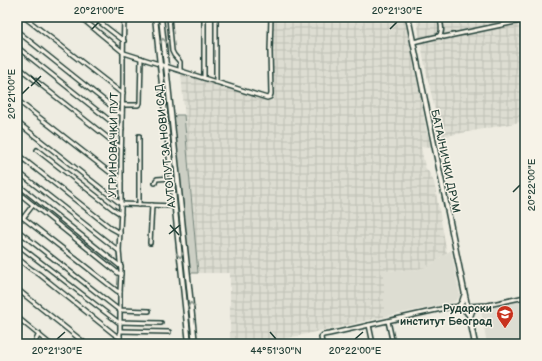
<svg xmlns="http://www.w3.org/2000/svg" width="542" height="361" font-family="'Balsamiq Sans',sans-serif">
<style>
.built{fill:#ddddd2}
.industrial{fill:url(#industrial-grid)}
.green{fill:#cccfc4;stroke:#76867c}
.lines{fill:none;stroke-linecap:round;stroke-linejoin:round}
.minor-casing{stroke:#1f3d34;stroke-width:6}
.major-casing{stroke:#1f3d34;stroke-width:7}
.minor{stroke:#f7f3e8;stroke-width:3}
.major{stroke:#f7f3e8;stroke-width:4}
.oneway{stroke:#8b988e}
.ticks{fill:none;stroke:#1f3d34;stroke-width:1.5}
.labels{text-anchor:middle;stroke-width:3;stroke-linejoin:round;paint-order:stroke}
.street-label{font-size:11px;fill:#1f3d34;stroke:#f7f3e8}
.poi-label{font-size:11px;font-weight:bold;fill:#1f3d34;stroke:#f7f3e8;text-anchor:end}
.neatline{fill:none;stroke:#1f3d34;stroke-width:1.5}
.ticks-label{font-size:10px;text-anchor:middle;fill:#1f3d34}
</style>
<defs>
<pattern id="industrial-grid" width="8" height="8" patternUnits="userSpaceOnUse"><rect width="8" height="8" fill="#ddddd2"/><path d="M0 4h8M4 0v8" fill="none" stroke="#bdbfb5"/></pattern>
</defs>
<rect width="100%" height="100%" fill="#eeece1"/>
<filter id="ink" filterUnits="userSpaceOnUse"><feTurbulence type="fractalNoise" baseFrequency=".025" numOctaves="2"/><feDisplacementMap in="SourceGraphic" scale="8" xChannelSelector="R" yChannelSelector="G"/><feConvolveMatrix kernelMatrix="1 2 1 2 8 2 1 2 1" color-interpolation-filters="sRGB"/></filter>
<g filter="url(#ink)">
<!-- built -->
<g class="built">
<path d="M451,250l9,46 -6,6 -70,15v-46l29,-1 14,-3z"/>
<path d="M525,299v45h-38l-6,-33 1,-2 3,-3z"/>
</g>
<!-- industrial -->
<g class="industrial">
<path d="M273,17h132l22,116 5,15 -11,-1 4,20 5,7 4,8 13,71 -20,14 -14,3 -29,1v46l-123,27h-31v-71h-32l-17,-200 92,28 -2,-50z"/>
<path d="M416,17h109v104l-84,16 -15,-66z"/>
</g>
<!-- green -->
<path class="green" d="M176,115h8l14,158h-8l-16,-152v-2z"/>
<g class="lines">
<defs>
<g id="minor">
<path d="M24,17l95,74 4,2"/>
<path d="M80,17l44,36 143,45 3,-1 1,-3 -1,-43 1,-34"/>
<path d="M93,17l31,24"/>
<path d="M169,17l3,34 2,4 6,7v8"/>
<path d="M17,31l103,82h2"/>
<path d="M439,36c5,-5 1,-13 1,-19"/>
<path d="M413,42l26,-6 5,1 81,-17"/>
<path d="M17,47l101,80 4,2"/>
<path d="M17,66l100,79 4,2"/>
<path d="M204,78v-61"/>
<path d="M216,82v-65"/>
<path d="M17,100l104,81"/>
<path d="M123,105h15l2,-2 1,-45"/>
<path d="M17,122l104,82"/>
<path d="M37,150l76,59 8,5"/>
<path d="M17,154l94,74 9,5"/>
<path d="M17,171l102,80"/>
<path d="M155,183l1,-3 1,-1 15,-1"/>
<path d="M17,184l104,83"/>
<path d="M21,195l97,78 3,1"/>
<path d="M121,204l53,2"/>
<path d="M139,205v-69"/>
<path d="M17,213l100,78 3,1"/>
<path d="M23,218l10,-13"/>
<path d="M17,230l102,80 30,1"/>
<path d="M150,243l2,-38"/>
<path d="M17,244l101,78 43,1"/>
<path d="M17,258l14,11 8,5 75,60 3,2 3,1"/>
<path d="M17,289l69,55"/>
<path d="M453,308h23"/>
<path d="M17,317l33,27"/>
<path d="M388,321l5,23"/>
<path d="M369,325l4,19"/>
<path d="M120,331l49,1"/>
<path d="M34,344l5,-10"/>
<path d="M120,344v-52l1,-21 -2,-20 2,-42v-48l2,-79v-23l1,-42"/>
<path d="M322,344l-1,-7 2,-2 6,-1 121,-27 38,-2 37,-8"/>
</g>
<g id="major">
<path d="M155,17l34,327"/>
<path d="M161,17l34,327"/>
<path d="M408,17l67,327"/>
<path d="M459,306l3,-4 2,-6"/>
<path d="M461,308l5,3 2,3"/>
<path d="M470,317l2,-6 3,-3"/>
</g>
</defs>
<!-- minor casing -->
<use href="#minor" class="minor-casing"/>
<!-- major casing -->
<use href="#major" class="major-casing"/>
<!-- minor -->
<use href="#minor" class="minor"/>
<!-- major -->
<use href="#major" class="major"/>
</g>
<!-- one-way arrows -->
<defs><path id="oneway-chevron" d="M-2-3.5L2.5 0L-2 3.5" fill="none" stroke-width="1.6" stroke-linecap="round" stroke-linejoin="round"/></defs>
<g class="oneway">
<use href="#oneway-chevron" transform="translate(163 41) rotate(-96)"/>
<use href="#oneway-chevron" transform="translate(180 255) rotate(84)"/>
<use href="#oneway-chevron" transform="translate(191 305) rotate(-96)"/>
</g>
</g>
<!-- ticks -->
<path class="ticks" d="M92,29l7,-7M390,29l7,-7M31,76l10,10M31,86l10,-10M22,94l7,-7M513,192l7,-7M170,225l9,10M169,234l11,-9M270,332l6,7M57,339l8,-7M355,339l8,-7"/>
<!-- icons -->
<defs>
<symbol id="university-pin" viewBox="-11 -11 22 30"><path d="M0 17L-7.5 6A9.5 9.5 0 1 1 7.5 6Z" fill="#c8321e" stroke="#f7f3e8"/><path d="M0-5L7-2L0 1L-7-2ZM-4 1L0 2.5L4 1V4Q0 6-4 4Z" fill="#fff"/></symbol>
</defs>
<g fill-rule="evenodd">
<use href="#university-pin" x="495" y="304" width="20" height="27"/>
</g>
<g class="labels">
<!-- street labels -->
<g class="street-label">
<text transform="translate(113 145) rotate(-89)" y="4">УГРИНОВАЧКИ ПУТ</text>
<text transform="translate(165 146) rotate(-96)" y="4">АУТОПУТ ЗА НОВИ САД</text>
<text transform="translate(446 161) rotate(78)" y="4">БАТАЈНИЧКИ ДРУМ</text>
</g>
<!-- poi labels -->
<g class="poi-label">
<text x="492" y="312">Рударски<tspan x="492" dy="13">институт Београд</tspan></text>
</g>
</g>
<!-- margin -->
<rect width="542" height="361" fill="none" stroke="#f7f3e8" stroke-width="44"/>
<rect x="22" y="22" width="498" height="317" class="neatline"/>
<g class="ticks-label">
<text x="99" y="14">20°21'00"E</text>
<text x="397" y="14">20°21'30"E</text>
<text transform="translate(11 94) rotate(-90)" y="4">20°21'00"E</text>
<text transform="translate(531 185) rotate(-90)" y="4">20°22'00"E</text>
<text x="57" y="354">20°21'30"E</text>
<text x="276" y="354">44°51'30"N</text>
<text x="355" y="354">20°22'00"E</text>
</g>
</svg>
